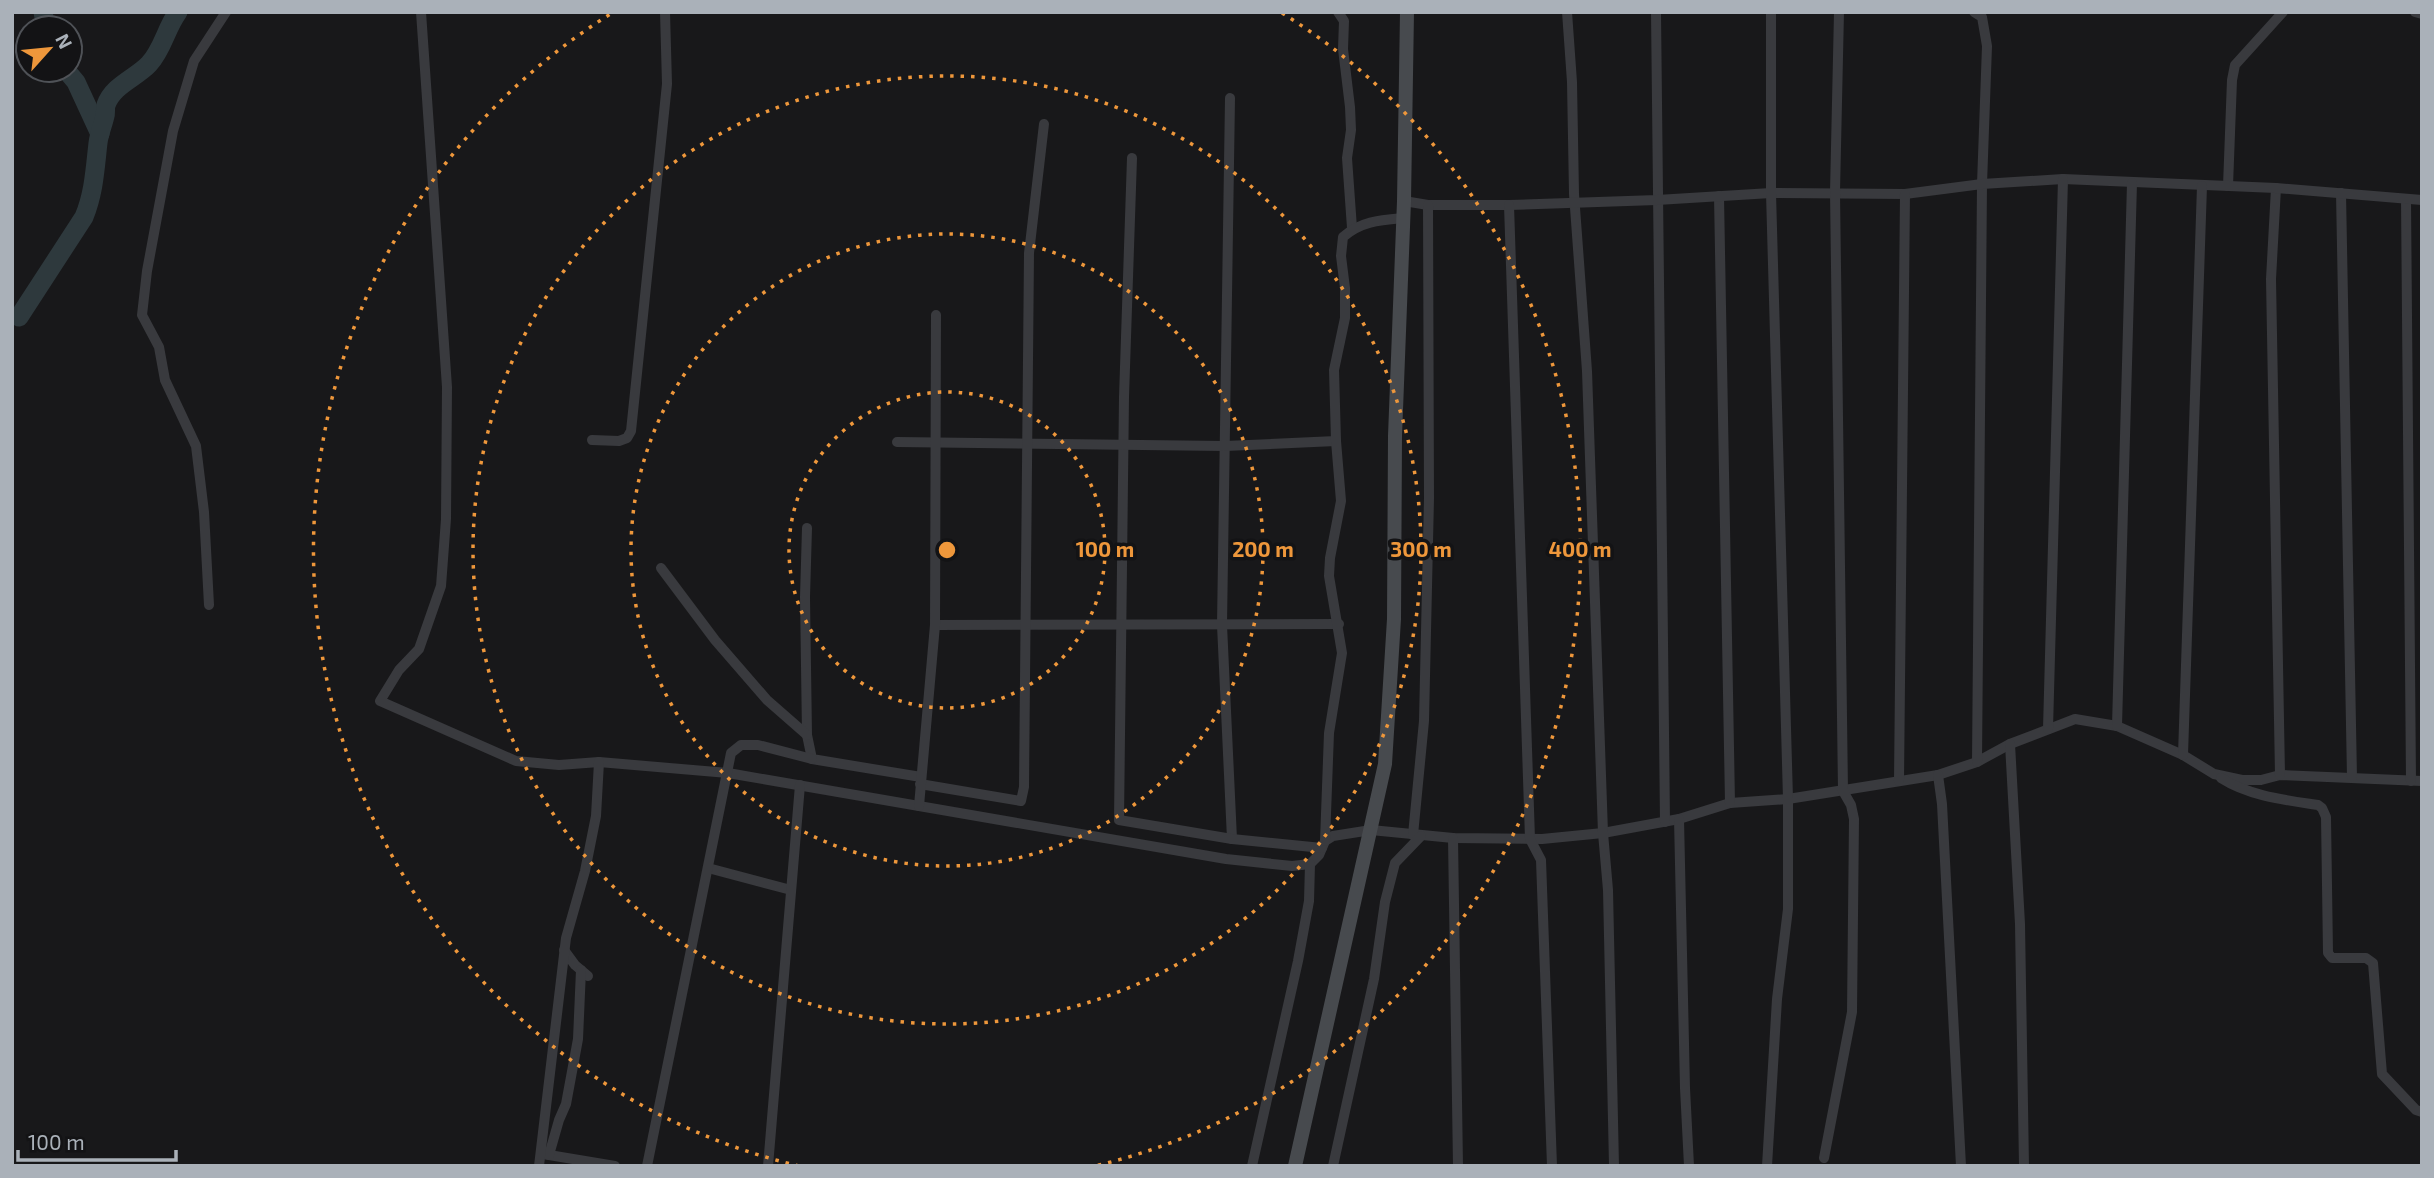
<svg xmlns="http://www.w3.org/2000/svg" width="2434" height="1178" font-family="'Exo 2',sans-serif">
<style>
.lines{fill:none;stroke-linecap:round;stroke-linejoin:round}
.river{stroke:#2e393d;stroke-width:19}
.minor{stroke:#393a3e;stroke-width:10}
.secondary{stroke:#474a4e;stroke-width:14}
.ring{fill:none;stroke:#ee973b;stroke-width:3.5;stroke-dasharray:3.5 7}
.centre{fill:#ee973b;stroke:#131315;stroke-width:3.5}
.ring-label{font-size:21px;text-anchor:middle;font-weight:bold;fill:#ee973b;stroke:#131315;stroke-width:7;stroke-linejoin:round;paint-order:stroke}
</style>
<rect width="100%" height="100%" fill="#18181a"/>
<g class="lines">
<!-- river -->
<g class="river">
<path d="M43,12l3,16"/>
<path d="M66,70l10,12 24,52"/>
<path d="M19,317l65,-100c10,-24 11,-48 14,-74 1,-9 5,-18 7,-27 1,-3 0,-7 1,-11 7,-20 30,-27 43,-41 14,-15 17,-36 29,-52"/>
</g>
<!-- minor -->
<g class="minor">
<path d="M421,12l26,375 -1,132 -5,67 -22,63 -20,21 -19,31 136,60 43,4 40,-3 129,11 498,86 66,7 18,-2 9,-9 6,-14 8,-5 38,-6 82,8 89,1 61,-6 76,-14 51,-16 58,-4 150,-24 39,-13 33,-18 65,-25 42,7 66,29 31,19 28,6h19l19,-5 142,6"/>
<path d="M1338,12l6,9 -1,28 7,58 1,23 -4,28 5,70"/>
<path d="M1567,12l5,70 2,112 13,177 16,462 5,57 6,276"/>
<path d="M1656,12l9,810"/>
<path d="M1974,12l8,5 5,29 -5,138 -5,578"/>
<path d="M2415,12l7,2"/>
<path d="M1230,98l-8,527 10,214"/>
<path d="M1132,158l-8,239 -5,423 113,19 90,9"/>
<path d="M2228,186l4,-106 3,-15 48,-53"/>
<path d="M2276,188l-5,91 9,496"/>
<path d="M2341,193l11,585"/>
<path d="M1719,196l11,607"/>
<path d="M2406,199l5,582"/>
<path d="M1404,201l24,4h81l148,-5 114,-7 134,1 77,-10 81,-5 213,9 146,12"/>
<path d="M1509,205l21,634 11,21 11,306"/>
<path d="M592,440l27,1 8,-3 4,-7 36,-347 -2,-72"/>
<path d="M897,442l328,4 111,-5"/>
<path d="M807,528l-2,69 2,138 5,24 109,18"/>
<path d="M661,568l54,72 52,60 40,35"/>
<path d="M209,605l-5,-93 -8,-66 -31,-66 -6,-33 -17,-32 5,-44 26,-140 21,-70 32,-49"/>
<path d="M935,625l404,-1"/>
<path d="M2117,726l15,-543"/>
<path d="M2048,729l15,-550"/>
<path d="M2010,744l10,180 4,242"/>
<path d="M2183,755l19,-569"/>
<path d="M1938,775l4,29 19,362"/>
<path d="M2221,778c28,18 64,22 97,27l4,3 4,9 2,136 4,5h34l7,5 9,111 34,36 6,2"/>
<path d="M1899,781l6,-587"/>
<path d="M920,784l101,17 3,-14 5,-534 15,-129"/>
<path d="M919,806l16,-181 1,-310"/>
<path d="M1679,819l6,269 4,78"/>
<path d="M1413,835l11,-114 5,-223 -1,-293"/>
<path d="M1453,838l5,328"/>
<path d="M1325,841l4,-108 13,-80 -13,-77 1,-18 11,-57 -5,-60 -2,-71 11,-52v-30l-4,-32 2,-19c18,-16 38,-17 61,-19"/>
<path d="M708,868l83,22"/>
<path d="M564,950l11,15 13,11"/>
<path d="M543,1154l72,12"/>
<path d="M549,1155l10,-35 7,-16 12,-65 3,-69"/>
<path d="M1824,1158l28,-146 2,-193 -3,-14 -8,-14 -8,-599 4,-180"/>
<path d="M539,1166l27,-228 19,-67 11,-55 3,-54"/>
<path d="M647,1166l84,-413 10,-8h17l54,14"/>
<path d="M768,1166l32,-381"/>
<path d="M1252,1166l46,-205 11,-60 1,-37"/>
<path d="M1333,1166l41,-187 11,-77 10,-39 26,-27"/>
<path d="M1767,1166l10,-167 11,-90v-110l-17,-606v-181"/>
</g>
<!-- secondary -->
<path class="secondary" d="M1295,1166l90,-402 9,-145 1,-183 9,-235 3,-189"/>
</g>
<!-- distance rings -->
<g class="ring">
<circle cx="947" cy="550" r="158"/>
<circle cx="947" cy="550" r="316"/>
<circle cx="947" cy="550" r="474"/>
<path d="M799 1166A633 633 0 0 1 612 13M1282 13A633 633 0 0 1 1095 1166"/>
</g>
<circle cx="947" cy="550" r="10" class="centre"/>
<g class="ring-label">
<text x="1105" y="557">100 m</text>
<text x="1263" y="557">200 m</text>
<text x="1421" y="557">300 m</text>
<text x="1580" y="557">400 m</text>
</g>
<!-- border -->
<rect width="2434" height="1178" fill="none" stroke="#aab1b9" stroke-width="28"/>
<!-- north arrow -->
<g transform="translate(49 49) rotate(63)"><circle r="33" fill="#131315" stroke="#4f5257" stroke-width="2"/>
<path d="M0-5L12 26L0 18L-12 26Z" fill="#ee973b"/>
<text y="-10" font-size="19" font-weight="bold" text-anchor="middle" fill="#aab1b9">N</text>
</g>
<!-- scale -->
<path d="M18 1150v10h158v-10" fill="none" stroke="#aab1b9" stroke-width="3.5"/>
<text x="28" y="1150" font-size="21" fill="#aab1b9" stroke="#131315" stroke-width="5" paint-order="stroke">100 m</text>
</svg>
